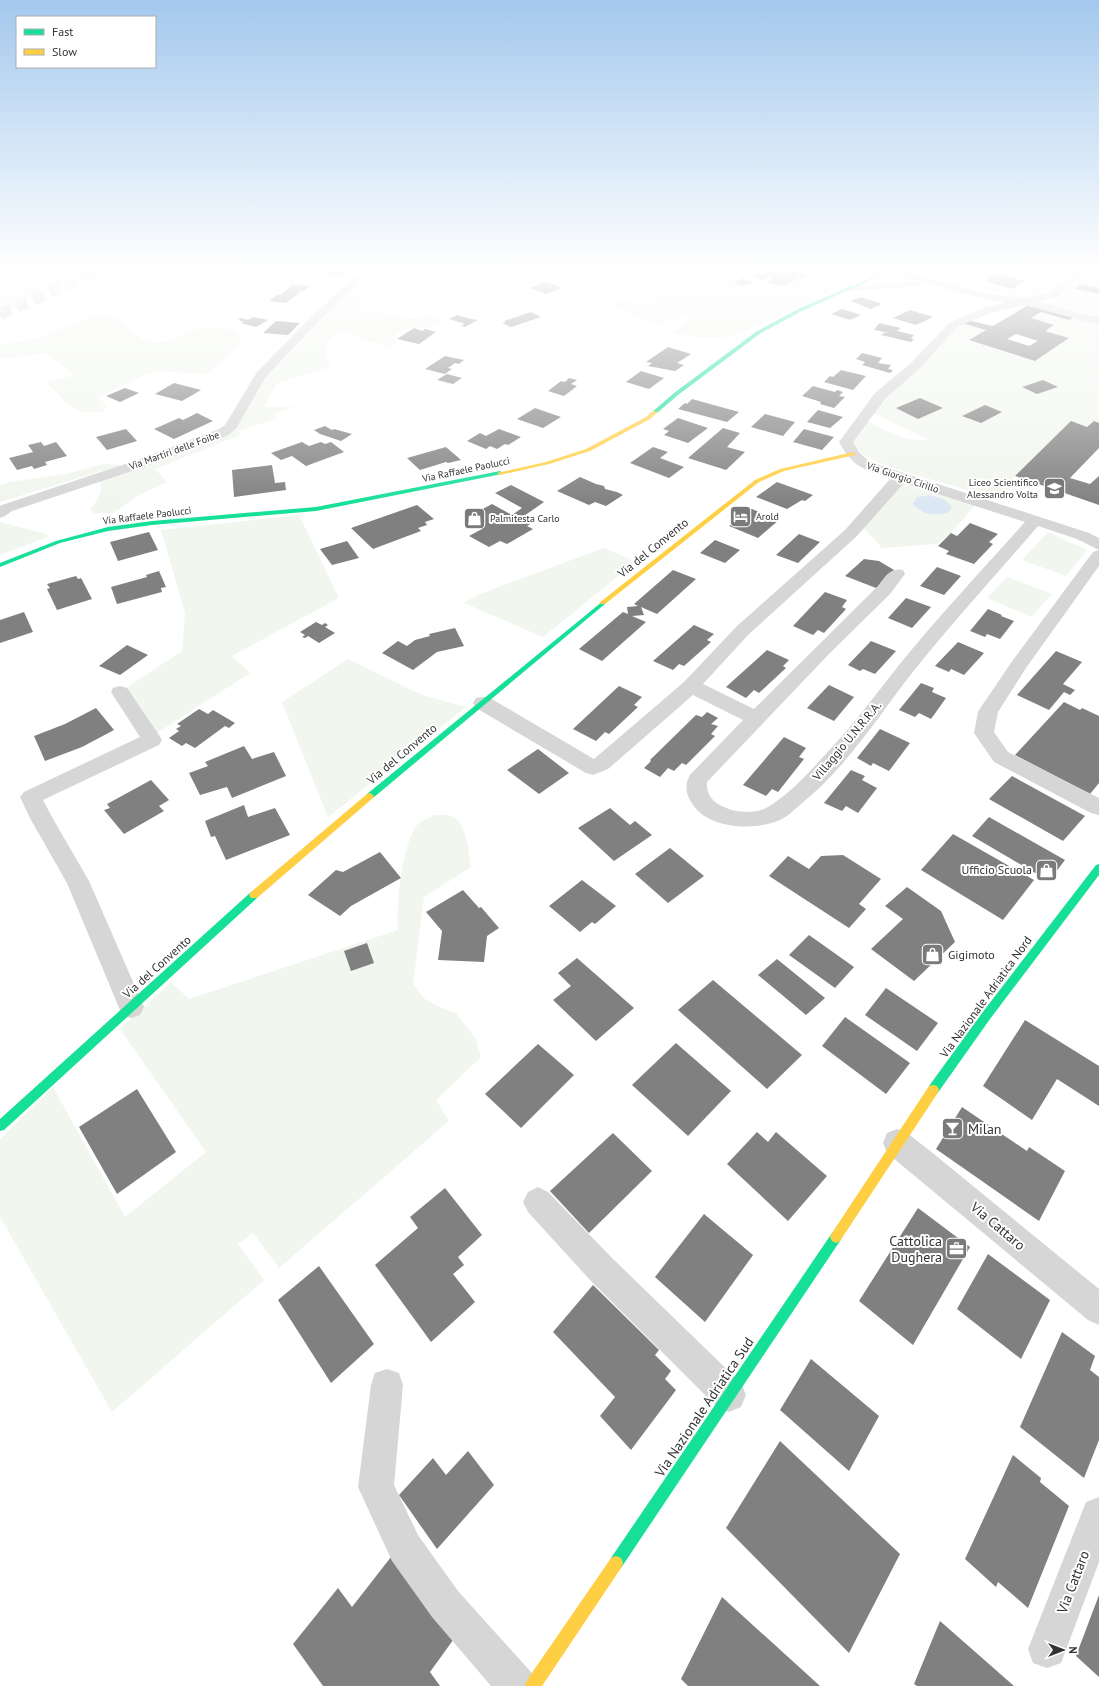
<svg xmlns="http://www.w3.org/2000/svg" width="1099" height="1686" font-family="'PT Sans',sans-serif">
<style>
.green{fill:#f1f6ee;fill-rule:evenodd}
.water{fill:#dce7f4}
.building{fill:#808080;fill-rule:evenodd}
.lines{fill:none;stroke-linecap:round;stroke-linejoin:round}
.highway-tunnel{stroke:#d6d6d6;stroke-width:12;stroke-dasharray:12 6;stroke-linecap:butt}
.street{fill:#d6d6d6;fill-rule:evenodd}
.fast{fill:#16e098;fill-rule:evenodd}
.slow{fill:#ffcf43;fill-rule:evenodd}
.labels{text-anchor:middle;stroke-width:4;stroke-linejoin:round;paint-order:stroke}
.far-street-label{font-size:10px;fill:#323232;stroke:#fff}
.far-poi-label{font-size:10px;fill:#323232;stroke:#fff;text-anchor:start}
.street-label{font-size:12px;fill:#323232;stroke:#fff}
.poi-label{font-size:12px;fill:#323232;stroke:#fff;text-anchor:end}
.near-poi-label{font-size:14px;fill:#323232;stroke:#fff;text-anchor:start}
.near-street-label{font-size:14px;fill:#323232;stroke:#fff}
</style>
<rect width="100%" height="100%" fill="#fff"/>
<!-- green -->
<g class="green">
<path d="M23,270h75l-36,19 -62,24v-40l9,3 16,-5z"/>
<path d="M196,270h131c-17,18 -47,7 -63,25l-11,2 -7,-2 1,-9 -8,-4 -52,-4z"/>
<path d="M378,270h133c-21,9 -43,19 -66,22 -34,5 -62,-21 -87,16 16,7 21,3 36,6 5,0 8,4 12,4 10,1 29,-5 37,3 -11,12 -34,2 -48,14l1,9 -7,4 -49,-17c-16,11 -16,18 -10,36l-53,16 -8,14 -4,10h30l-22,7 4,4 -38,13 1,4 -85,34 12,13 -30,14 -25,18 -19,-1 -3,-4c8,-9 14,-17 10,-29l133,-50 13,-17 21,-36 37,-38 24,-29z"/>
<path d="M577,270h303l-142,64c-22,7 -44,4 -65,-2l18,-14z"/>
<path d="M907,270h173l-31,24 -23,4 -11,-1 -99,-23z"/>
<path d="M1088,270h11v49l-65,-18 25,-7z"/>
<path d="M633,297l48,18 -23,10 -48,-20z"/>
<path d="M1041,312l33,5 25,6v100l-5,-1 -7,5 -16,-5 -56,54 -13,24 -97,-28 -25,-9 -16,-8 -11,-11v-9l11,-16c15,8 47,27 64,20l-58,-27 64,-65 28,-24 24,7 -16,9 65,22 34,-23 -24,-7 8,-6 -22,-7z"/>
<path d="M107,313c19,6 28,30 50,29 11,0 18,-4 27,-8 13,-6 35,-10 49,-3 2,1 4,4 7,6l-1,8 -31,29 -49,-3 -16,5 -45,21 9,9 -3,5c-30,6 -37,-8 -55,-26l-5,-2 30,-8c-7,-6 -24,-21 -31,-22l-35,6h-8v-14l40,-7 56,-23z"/>
<path d="M104,464l17,1 -121,37v-17l11,-3 54,-8z"/>
<path d="M904,480l72,24 -25,29 -14,11 -55,4 -19,-21zM929,495l15,4 4,14c-15,3 -25,2 -36,-9l5,-7z"/>
<path d="M299,515l40,83 -107,58 18,17 -93,60 -31,-45 56,-37 3,-38 -24,-83z"/>
<path d="M0,522l46,12 4,2 -50,19z"/>
<path d="M1048,532l39,18 -21,26 -44,-16z"/>
<path d="M604,548l32,14 -93,75 -79,-34 13,-8z"/>
<path d="M1007,577l45,17 -21,23 -44,-19z"/>
<path d="M348,659l74,36 44,12 -138,110 -46,-115z"/>
<path d="M435,815c4,0 12,-1 16,1 17,8 17,35 20,51l-47,30 -11,87 12,15 17,9 14,5 20,26 5,18 -45,43 13,21 -170,147 -26,-35 -15,11 26,36 -152,132 -112,-195v-78l53,-52 72,130 81,-65 -86,-123 51,-47 18,17 209,-69c-2,-23 4,-89 20,-106 4,-4 12,-6 17,-9z"/>
</g>
<!-- water -->
<path class="water" d="M929,495l15,4 8,8 -4,6c-15,3 -25,2 -36,-9l5,-7z"/>
<!-- building -->
<g class="building">
<path d="M330,270h17l-7,6 -15,-1z"/>
<path d="M772,270l10,4 9,-4 15,5 -25,11 -14,-4 8,-4 -4,-2 -9,4 -8,-3z"/>
<path d="M997,273l28,8 -13,8 -28,-8z"/>
<path d="M742,278l11,4 -9,4 -11,-3z"/>
<path d="M546,282l17,6 -17,6 -16,-6z"/>
<path d="M293,284l17,2 -6,5h-3l-15,12 -17,-2 9,-7 3,1z"/>
<path d="M1080,284l19,4v6l-24,-5z"/>
<path d="M861,297l21,7 -11,5 -20,-8z"/>
<path d="M1030,304l44,13 -5,3 -28,-8 -10,6 23,7 -9,6 24,7 -34,23 -66,-21 17,-10 -24,-7 5,-3 26,6zM1016,334l22,7 -9,5 -22,-7z"/>
<path d="M842,309l19,6 -11,5 -19,-6z"/>
<path d="M910,310l23,7 -17,8 -23,-7z"/>
<path d="M531,312l10,5 -30,10 -9,-4 4,-1 -2,-1z"/>
<path d="M457,315l14,4 7,1 -13,7 -4,-1 4,-2 -16,-5z"/>
<path d="M253,317l15,3 -12,7 -15,-4 3,-1 -6,-2 3,-2 7,2z"/>
<path d="M276,321l24,2 -12,12 -25,-2z"/>
<path d="M879,323l22,5 -4,3 17,4 -3,3 3,1 -3,3 -30,-7 3,-2h5l-15,-3z"/>
<path d="M414,328l8,3 3,-2 11,3 -17,12 -22,-5z"/>
<path d="M668,347l23,7 -14,9 7,2 -9,6 -27,-5 4,-3 -6,-1z"/>
<path d="M862,353l20,5 -4,5 13,2 -3,4 5,1 -3,3 -28,-8 3,-3 -9,-3z"/>
<path d="M445,356l19,4 -5,4 -4,-1 -7,5 4,1 -7,5 -20,-5z"/>
<path d="M841,370l25,6 -13,14 -29,-8 6,-6 3,1z"/>
<path d="M641,371l23,7 -15,11 -23,-7z"/>
<path d="M447,374l15,4 -9,6 -16,-4z"/>
<path d="M569,378l8,2 -6,4 6,2 -13,10 -16,-5 13,-10 4,1z"/>
<path d="M1043,380l15,7 -21,7 -15,-7z"/>
<path d="M174,383l27,7 -19,11 -27,-7z"/>
<path d="M813,386l22,6 2,-2 6,2 -4,4 6,1 -11,11 -14,-4 1,-2 -19,-6z"/>
<path d="M125,388l14,5 -19,9 -14,-6z"/>
<path d="M920,398l23,10 -25,11 -22,-11z"/>
<path d="M692,399l47,13 -12,10 -49,-13 7,-6 2,1z"/>
<path d="M985,405l17,7 -21,11 -19,-7z"/>
<path d="M535,408l26,9 -18,11 -26,-9z"/>
<path d="M818,410l25,7 -13,11 -23,-6z"/>
<path d="M197,413l16,8 -39,18 -20,-10 25,-11 4,2z"/>
<path d="M765,414l30,8 -12,14 -32,-9z"/>
<path d="M678,418l30,10 -20,15 -24,-8 5,-4 -6,-2z"/>
<path d="M1071,421l16,6 7,-6 5,2v25l-29,30 20,6 9,-8v29l-84,-29z"/>
<path d="M325,426l7,4 2,-1 18,5 -11,7 -21,-7 -6,-4z"/>
<path d="M723,428l17,5 -13,14 18,5 -19,18 -38,-12z"/>
<path d="M126,429l11,12 -30,9 -11,-13z"/>
<path d="M499,429l22,8 -13,8 -3,-1 -8,5 -7,-3 -4,3 -19,-8 13,-8 6,3z"/>
<path d="M804,429l30,8 -12,13 -29,-8z"/>
<path d="M41,442l3,4 12,-4 11,14 -22,6 2,3 -13,4 -2,-3 -15,4 -8,-12 24,-6 -5,-7z"/>
<path d="M302,442l7,4 12,-4 4,2 6,-2 13,10 -38,14 -14,-10 -11,4 -10,-7z"/>
<path d="M446,447l15,13 -13,3 -2,-1 -26,8 -13,-12z"/>
<path d="M653,447l15,5 -8,6 24,9 -15,11 -39,-15z"/>
<path d="M272,465l3,18 10,-1 1,8 -52,7 -2,-27z"/>
<path d="M580,477l16,7 8,2 1,3 12,3 6,3 -17,11 -11,-4 -6,3 -32,-14z"/>
<path d="M777,482l36,13 -8,6 -3,-1 -15,9 -31,-12z"/>
<path d="M511,485l33,17 -20,14 11,5 -8,5 6,3 -26,15 -7,-3 -11,6 -20,-11 13,-7 -18,-10 28,-15 20,11 10,-7 -27,-15z"/>
<path d="M417,505l17,14 -9,3 2,3 -9,3 3,3 -48,18 -22,-21z"/>
<path d="M752,509l27,11 -21,18 -29,-12 7,-5 -4,-2 9,-7z"/>
<path d="M970,523l28,11 -9,8 4,2 -19,20 -28,-10 3,-3 -11,-5 13,-13 6,3z"/>
<path d="M149,532l9,18 -40,11 -8,-19z"/>
<path d="M799,534l21,8 -22,21 -22,-8z"/>
<path d="M715,540l25,10 -15,13 -25,-10z"/>
<path d="M347,541l12,17 -27,7 -12,-16z"/>
<path d="M864,559l15,2 15,9 -4,10 -14,8 -31,-12z"/>
<path d="M937,567l24,9 -17,19 -24,-9z"/>
<path d="M673,570l23,9 -39,35 -16,-7 3,8 -12,1 14,6 -44,39 -23,-12 44,-37 5,2 -1,-7 11,-1 -4,-2z"/>
<path d="M159,571l7,16 -5,1 1,4 -45,12 -6,-17 36,-10 -1,-2z"/>
<path d="M76,576l2,3 3,-1 11,21 -35,11 -10,-21 3,-1 -3,-4z"/>
<path d="M825,592l22,8 -5,7 4,2 -22,24 -6,-3 -5,5 -20,-9z"/>
<path d="M906,598l25,9 -19,21 -24,-10z"/>
<path d="M988,609l14,6 -1,1 13,5 -14,18 -13,-5 -2,3 -15,-6z"/>
<path d="M24,612l9,20 -33,11v-23z"/>
<path d="M316,622l6,3 3,-2 3,2 -3,2 10,6 -16,10 -11,-7 -3,2 -3,-1 3,-2 -5,-3z"/>
<path d="M694,625l20,9 -7,6 4,2 -27,24 -5,-2 -6,6 -20,-9z"/>
<path d="M455,628l9,18 -27,6 -24,18 -31,-17 16,-12 9,5 8,-6 15,-4 -1,-2z"/>
<path d="M871,641l25,10 -21,23 -12,-5 -3,2 -12,-6z"/>
<path d="M958,642l26,11 -20,22 -13,-6 -2,3 -14,-6z"/>
<path d="M127,645l21,10 -28,20 -21,-9z"/>
<path d="M767,650l22,10 -6,6 3,2 -27,25 -5,-3 -8,8 -20,-11z"/>
<path d="M1056,651l26,11 -19,22 12,6 -5,5 -6,-3 -15,18 -32,-15z"/>
<path d="M921,683l13,5 -2,4 14,6 -15,21 -12,-6 -4,4 -16,-7z"/>
<path d="M829,685l25,12 -20,24 -27,-13z"/>
<path d="M619,686l23,11 -8,8 4,2 -29,27 -4,-2 -9,9 -23,-12z"/>
<path d="M1064,702l16,8 2,-2 17,8v67l-9,11 -75,-39z"/>
<path d="M96,708l18,22 -32,17 -37,14 -11,-25 31,-12z"/>
<path d="M199,709l9,5 5,-4 22,13 -6,5 -4,-2 -30,22 -9,-5 -4,3 -13,-8 10,-7 -3,-2 5,-3 -4,-2z"/>
<path d="M707,712l11,6 -7,6 7,2 -7,8 4,2 -29,29 -4,-2 -8,8 -6,-3 -8,9 -16,-9 7,-7 -1,-1 46,-45 6,2z"/>
<path d="M880,729l30,14 -21,28 -16,-8 -2,3 -14,-8z"/>
<path d="M784,737l22,11 -7,9 5,2 -26,33 -6,-3 -6,7 -23,-11z"/>
<path d="M244,746l8,13 22,-7 12,24 -54,22 -5,-11 -27,8 -11,-22 19,-7 -3,-4z"/>
<path d="M538,749l31,24 -30,21 -32,-24z"/>
<path d="M851,770l14,6 -3,4 15,8 -19,25 -12,-7 -4,5 -18,-8z"/>
<path d="M1012,776l73,40 -22,25 -74,-42z"/>
<path d="M151,780l18,20 -10,6 5,5 -40,23 -20,-24 6,-2 -3,-4z"/>
<path d="M244,805l4,12 27,-9 15,27 -64,25 -11,-24 -4,1 -6,-16z"/>
<path d="M610,808l20,17 5,-4 17,14 -38,26 -36,-33z"/>
<path d="M989,817l76,43 -16,21 -77,-45z"/>
<path d="M953,834l81,46 -31,40 -82,-50z"/>
<path d="M670,848l34,28 -36,27 -33,-29z"/>
<path d="M380,852l21,26 -50,28 -11,10 -32,-21 28,-25 7,2z"/>
<path d="M843,855l38,24 -22,25 7,5 -17,19 -80,-52 19,-20 21,13 12,-13z"/>
<path d="M582,880l34,26 -21,18 -3,-2 -12,10 -31,-26z"/>
<path d="M907,887l34,24 14,31 -41,39 -43,-32 32,-30 -18,-13z"/>
<path d="M463,890l16,18 2,-1 18,21 -12,8 -3,26 -46,-2 4,-29 -16,-19z"/>
<path d="M809,935l45,32 -19,21 -46,-33z"/>
<path d="M367,943l7,20 -23,8 -7,-20z"/>
<path d="M577,958l57,50 -38,33 -43,-41 18,-14 -13,-13z"/>
<path d="M777,959l48,39 -19,17 -48,-40z"/>
<path d="M713,980l89,75 -35,34 -89,-79z"/>
<path d="M886,988l52,35 -21,28 -52,-36z"/>
<path d="M845,1017l65,46 -24,31 -64,-48z"/>
<path d="M1025,1020l74,46v40l-42,-27 -25,41 -49,-34z"/>
<path d="M676,1043l55,48 -43,45 -56,-51z"/>
<path d="M538,1044l36,31 -53,53 -36,-34z"/>
<path d="M137,1089l39,63 -59,42 -38,-67z"/>
<path d="M962,1107l65,44 2,-4 36,24 -26,50 -103,-72z"/>
<path d="M757,1132l11,10 8,-10 51,44 -39,45 -61,-57z"/>
<path d="M613,1133l39,38 -63,62 -39,-42z"/>
<path d="M445,1188l37,47 -24,22 6,8 -11,9 22,28 -44,40 -56,-77 43,-37 -8,-11z"/>
<path d="M918,1208l52,39 -57,98 -54,-44z"/>
<path d="M704,1214l49,41 -48,67 -50,-45z"/>
<path d="M988,1254l62,46 -29,59 -64,-50z"/>
<path d="M319,1266l55,78 -43,39 -53,-83z"/>
<path d="M593,1285l66,65 -4,5 16,16 -6,8 11,11 -45,60 -31,-34 15,-19 -62,-65z"/>
<path d="M1062,1332l33,24 -5,14 9,7v63l-15,38 -64,-51z"/>
<path d="M811,1359l68,57 -30,55 -69,-61z"/>
<path d="M780,1441l120,113 -51,99 -123,-125z"/>
<path d="M468,1451l26,34 -57,64 -38,-54 34,-37 13,17z"/>
<path d="M1013,1455l28,23 -1,4 29,24 -41,102 -30,-26 -2,5 -31,-28z"/>
<path d="M391,1557l65,79 -26,36 10,14h-117l-30,-42 45,-56 14,19z"/>
<path d="M1099,1595v82l-23,-21z"/>
<path d="M722,1597l98,89h-132l-7,-7z"/>
<path d="M940,1621l74,65h-97l-3,-2z"/>
</g>
<g class="lines">
<!-- highway-tunnel -->
<path class="highway-tunnel" d="M0,314l100,-44"/>
<!-- street -->
<g class="street">
<path d="M362,270h11l-53,50 -54,57 -29,50 -8,8 -79,30 -138,46 -7,5 -5,2v-12l2,-1 138,-46 79,-30 6,-4 32,-53 55,-56z"/>
<path d="M887,270h11l91,24 35,4 25,-5 28,-23h11l-31,27 -19,5 61,16v7l-75,-20 -36,9 -31,13 -37,41 -35,31 -32,43 6,10 11,10 219,71 10,5v12l-22,-11 -39,-13c-42,49 -86,97 -126,147 -35,45 -66,95 -111,131 -6,5 -12,11 -19,15 -24,12 -72,11 -89,-14 -7,-10 -9,-20 -3,-30l53,-55 -50,-25 -85,74 -15,6 -7,-2 -110,-65 -3,-5 3,-5 7,-1 7,1 104,61 90,-77 53,-56 108,-96 46,-52c-27,-9 -37,-9 -52,-36l36,-49 37,-31 37,-39 31,-14 27,-7 -18,-2 -69,-18 1,2 -1,2 -4,1 -67,4 -5,-3 5,-3 67,-4 -29,-8zM904,483l121,39c-42,47 -86,94 -126,143 -25,32 -49,64 -77,93 -16,18 -33,36 -54,49 -11,7 -33,6 -44,0 -11,-5 -18,-12 -17,-25l122,-128 61,-60 15,-20 -2,-4c-13,-3 -18,7 -25,16l-124,123 -51,-25 46,-50 108,-98z"/>
<path d="M1099,550v16l-73,102 -28,44 -4,20 14,20 91,46v17l-8,-2 -97,-51 -20,-29 4,-21 3,-5 32,-47 80,-108z"/>
<path d="M120,686l7,2 32,47 3,5 -3,5 -116,55 9,17 37,64 55,126 -4,8 -9,3 -9,-3 -55,-132 -36,-63 -11,-23 4,-5 116,-55 -29,-45 2,-4z"/>
<path d="M897,1129l10,4 22,17 170,139v36l-11,-5 -201,-167 -4,-10 4,-10z"/>
<path d="M538,1187l10,5 64,66 129,125 5,12 -5,12 -12,5 -12,-5 -127,-127 -62,-68 -5,-10 5,-10z"/>
<path d="M387,1369l12,4 4,12 -9,100 24,50 40,56 73,81 6,14h-46l-59,-69 -40,-56 -34,-74 13,-102 4,-12z"/>
<path d="M1099,1497v65l-38,101 -14,5 -14,-5 -5,-14 58,-147z"/>
</g>
<!-- fast -->
<g class="fast">
<path d="M889,270h5l-92,41 -41,22 -83,62 -21,18 -5,-1 22,-19 83,-62 41,-22z"/>
<path d="M500,471l3,2 -1,1 -186,37 -164,14 -44,6 -48,12 -60,24v-4l56,-22 52,-14 44,-6 164,-14z"/>
<path d="M603,601l2,1v2l-232,194h-6l-1,-2 1,-2z"/>
<path d="M1099,864v11l-109,144 -53,75 -4,1 -4,-1 -2,-4 2,-4 53,-73 114,-148z"/>
<path d="M254,891l3,1 2,3 -2,3 -253,232 -4,1v-12l251,-227z"/>
<path d="M836,1231l4,2 2,4 -2,4 -219,327 -5,2 -5,-2 -2,-5 2,-5 221,-325z"/>
</g>
<!-- slow -->
<g class="slow">
<path d="M653,411l5,1 -8,7 -60,32 -41,13 -49,11 -3,-2 49,-11 40,-13 60,-32z"/>
<path d="M853,452l3,2 -1,1 -71,16 -25,11 -154,122h-4l-2,-1 156,-123 25,-11z"/>
<path d="M370,793l4,3 -1,2 -116,100h-6l-2,-3 2,-3 116,-98z"/>
<path d="M933,1085l4,1 2,4 -2,4 -97,147 -4,2 -4,-2 -2,-4 2,-4 97,-147z"/>
<path d="M616,1556l5,2 2,5 -2,5 -79,118h-17l2,-6 84,-122z"/>
</g>
</g>
<!-- sky -->
<linearGradient id="sky" x2="0" y2="1"><stop stop-color="#a3c8ed"/><stop offset="0.53" stop-color="#fff"/><stop offset="1" stop-color="#fff" stop-opacity="0"/></linearGradient>
<rect width="1099" height="506" fill="url(#sky)"/>
<!-- icons -->
<defs>
<symbol id="school-square" viewBox="-11 -11 22 22"><rect x="-9" y="-9" width="18" height="18" rx="4" fill="#7a7a7a" stroke="#fff"/><path d="M0-5L7-2L0 1L-7-2ZM-4 1L0 2.5L4 1V4Q0 6-4 4Z" fill="#fff"/></symbol>
<symbol id="hotel-square" viewBox="-11 -11 22 22"><rect x="-9" y="-9" width="18" height="18" rx="4" fill="#7a7a7a" stroke="#fff"/><path d="M-6-4.5h1.5V1H6V5H4.5V3h-9V5H-6ZM-4 0a1.8 1.8 0 1 1 3.6 0ZM.5 0V-2.5h3Q6-2.5 6 0Z" fill="#fff"/></symbol>
<symbol id="shop-square" viewBox="-11 -11 22 22"><rect x="-9" y="-9" width="18" height="18" rx="4" fill="#7a7a7a" stroke="#fff"/><path d="M-5-2.5h2.3a2.7 3.5 0 0 1 5.4 0H5L5.5 6h-11ZM-1.5-2.5h3a1.5 2.3 0 0 0-3 0Z" fill="#fff"/></symbol>
<symbol id="bar-square" viewBox="-11 -11 22 22"><rect x="-9" y="-9" width="18" height="18" rx="4" fill="#7a7a7a" stroke="#fff"/><path d="M-6-5H6L.8 .8V4.5H3.5V6h-7V4.5H-.8V.8Z" fill="#fff"/></symbol>
<symbol id="office-square" viewBox="-11 -11 22 22"><rect x="-9" y="-9" width="18" height="18" rx="4" fill="#7a7a7a" stroke="#fff"/><path d="M-6-3h4V-5.5h4V-3h4V5H-6ZM-1-4.5V-3h2v-1.5ZM-6 0V1H6V0Z" fill="#fff"/></symbol>
</defs>
<g fill-rule="evenodd">
<use href="#school-square" x="1042" y="476" width="25" height="25"/>
<use href="#hotel-square" x="728" y="504" width="25" height="25"/>
<use href="#shop-square" x="462" y="506" width="25" height="25"/>
<use href="#shop-square" x="1034" y="858" width="25" height="25"/>
<use href="#shop-square" x="920" y="942" width="25" height="25"/>
<use href="#bar-square" x="940" y="1116" width="25" height="25"/>
<use href="#office-square" x="944" y="1236" width="25" height="25"/>
</g>
<g class="labels">
<!-- far-street labels -->
<g class="far-street-label">
<text transform="translate(174 450) rotate(-20)" y="4">Via Martiri delle Foibe</text>
<text transform="translate(466 469) rotate(-12)" y="4">Via Raffaele Paolucci</text>
<text transform="translate(903 477) rotate(19)" y="4">Via Giorgio Cirillo</text>
<text transform="translate(147 515) rotate(-7)" y="4">Via Raffaele Paolucci</text>
</g>
<!-- far-poi labels -->
<g class="far-poi-label">
<text x="1038" y="486" text-anchor="end">Liceo Scientifico<tspan x="1038" dy="12">Alessandro Volta</tspan></text>
<text x="756" y="520">Arold</text>
<text x="490" y="522">Palmitesta Carlo</text>
</g>
<!-- street labels -->
<g class="street-label">
<text transform="translate(653 548) rotate(-39)" y="4">Via del Convento</text>
<text transform="translate(847 741) rotate(-50)" y="4">Villaggio U.N.R.R.A.</text>
<text transform="translate(402 754) rotate(-40)" y="4">Via del Convento</text>
<text transform="translate(157 967) rotate(-42)" y="4">Via del Convento</text>
<text transform="translate(986 997) rotate(-54)" y="4">Via Nazionale Adriatica Nord</text>
</g>
<!-- poi labels -->
<g class="poi-label">
<text x="1032" y="874">Ufficio Scuola</text>
<text x="948" y="959" text-anchor="start">Gigimoto</text>
</g>
<!-- near-poi labels -->
<g class="near-poi-label">
<text x="968" y="1134">Milan</text>
<text x="942" y="1246" text-anchor="end">Cattolica<tspan x="942" dy="16">Dughera</tspan></text>
</g>
<!-- near-street labels -->
<g class="near-street-label">
<text transform="translate(998 1226) rotate(40)" y="5">Via Cattaro</text>
<text transform="translate(704 1407) rotate(-56)" y="5">Via Nazionale Adriatica Sud</text>
<text transform="translate(1073 1582) rotate(-69)" y="5">Via Cattaro</text>
</g>
</g>
<!-- legend -->
<rect x="16" y="16" width="140" height="52" fill="#ffffff" stroke="#adadad"/>
<rect x="24" y="29" width="20" height="6" fill="#16e098" stroke="#adadad"/>
<text x="52" y="36" font-size="12" fill="#323232">Fast</text>
<rect x="24" y="49" width="20" height="6" fill="#ffcf43" stroke="#adadad"/>
<text x="52" y="56" font-size="12" fill="#323232">Slow</text>
<!-- north arrow -->
<g transform="translate(1063 1650) rotate(90)" stroke="#ffffff" stroke-width="3" paint-order="stroke">
<path d="M0-3L7 15L0 10L-7 15Z" fill="#323232"/>
<text y="-6" font-size="11" font-weight="bold" text-anchor="middle" fill="#323232">N</text>
</g>
</svg>
